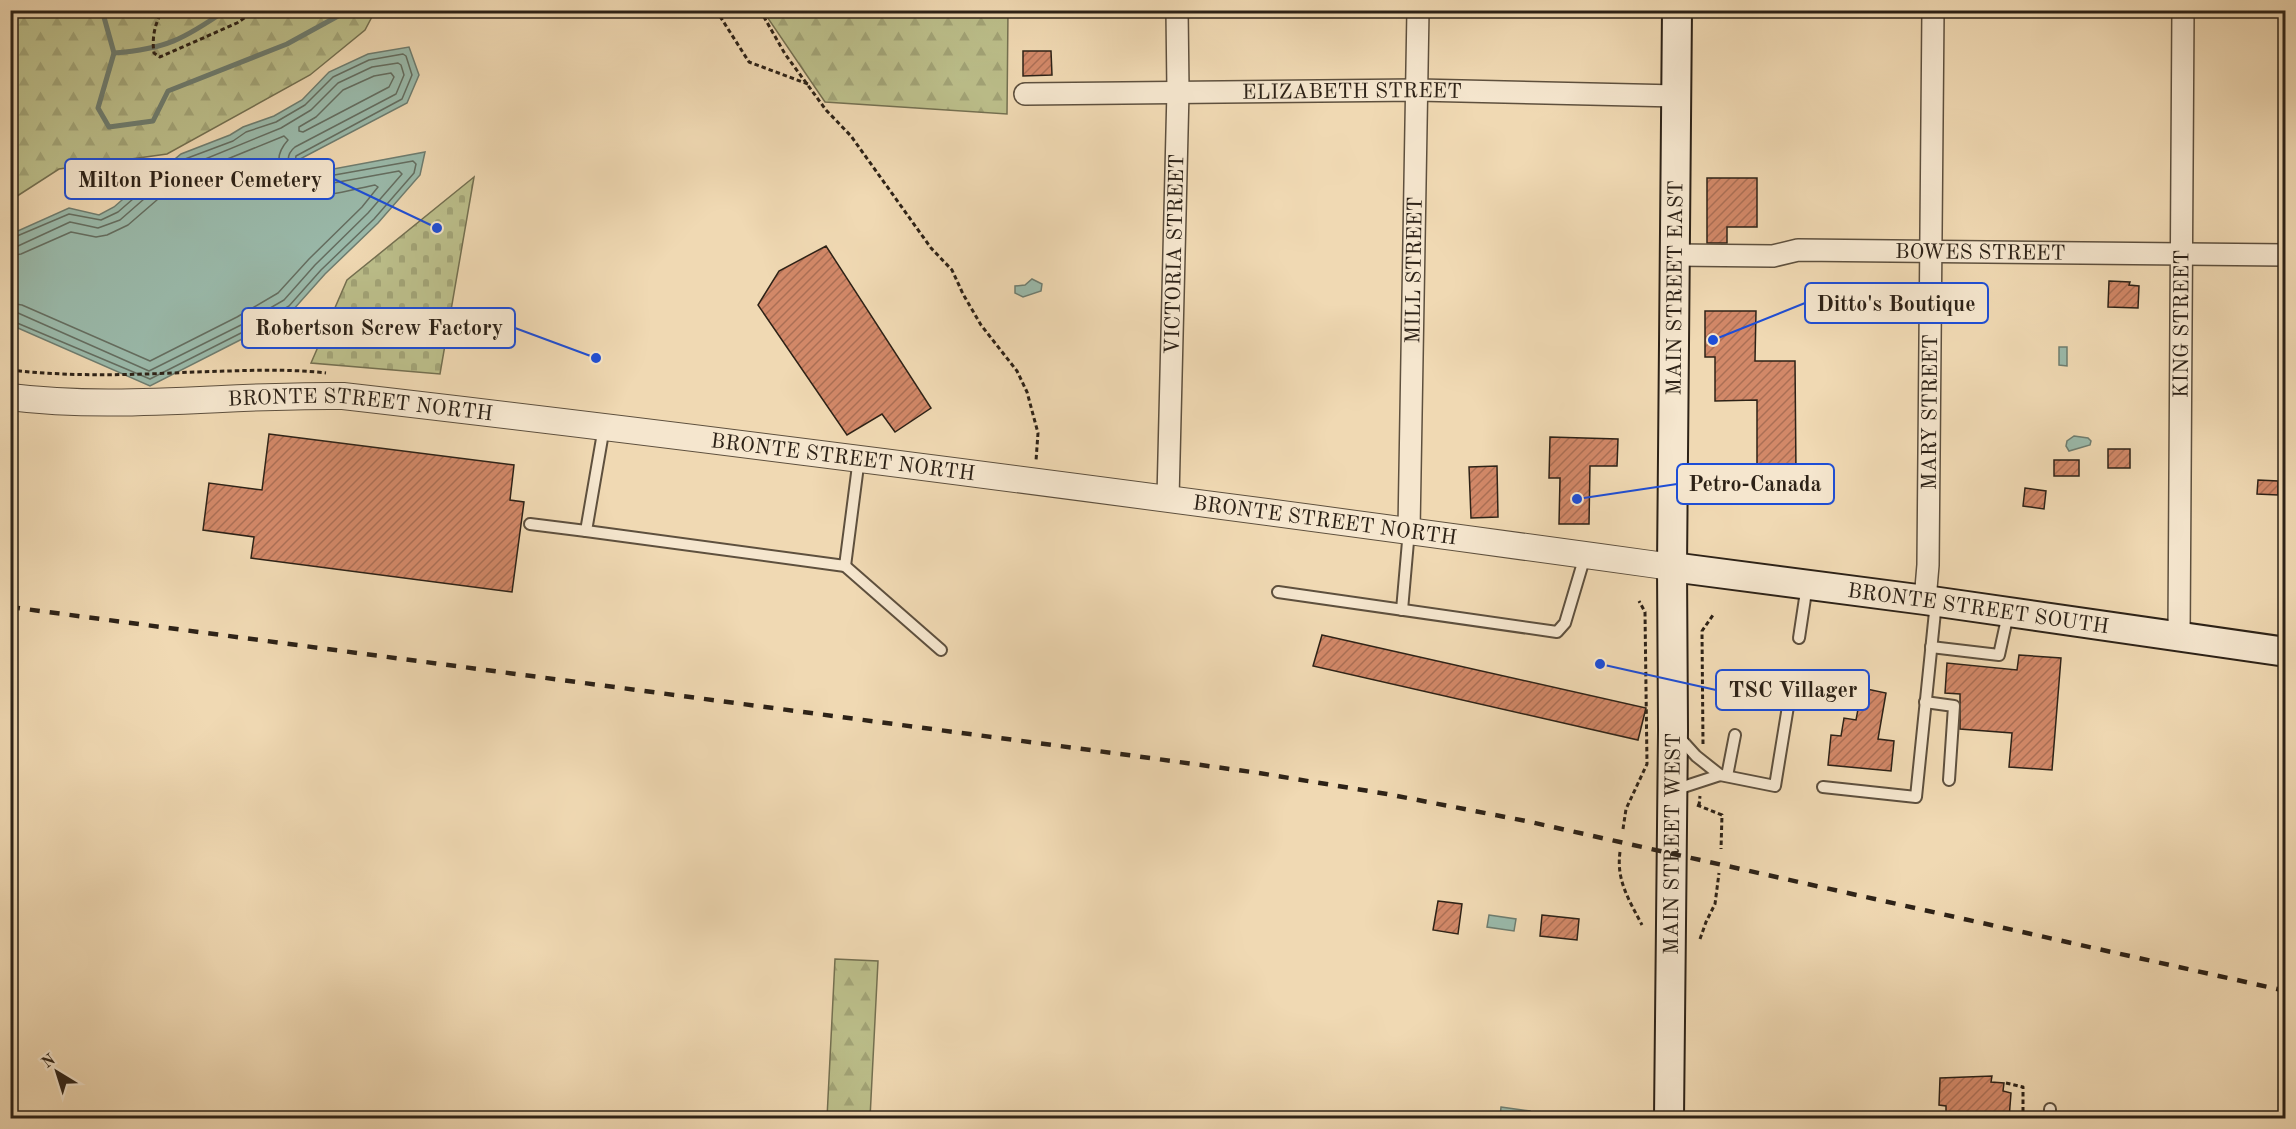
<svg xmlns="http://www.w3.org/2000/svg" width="2296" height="1129" font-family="'Old Standard TT',serif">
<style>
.forest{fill:url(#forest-firs);stroke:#747051;stroke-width:1.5}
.cemetery{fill:url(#cemetery-stones);stroke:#747051;stroke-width:1.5}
.water{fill:#9abaab;stroke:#6e7d70;stroke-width:1.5}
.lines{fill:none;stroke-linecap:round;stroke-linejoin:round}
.shore{stroke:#646e61;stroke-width:1.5}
.stream{stroke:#6e7d70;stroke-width:5}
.building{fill:url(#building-hatch);stroke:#2d2217;stroke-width:1.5}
.service-casing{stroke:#5e503e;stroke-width:14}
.minor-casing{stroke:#5e503e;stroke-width:24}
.tertiary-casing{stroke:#5e503e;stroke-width:28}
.secondary-casing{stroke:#2d2217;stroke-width:32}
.path{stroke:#2d2217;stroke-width:3;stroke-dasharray:4.5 3;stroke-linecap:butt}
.service{stroke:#f5e6ce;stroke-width:10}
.minor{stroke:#f5e6ce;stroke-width:21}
.tertiary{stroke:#f5e6ce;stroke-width:26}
.secondary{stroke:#f5e6ce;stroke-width:28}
.rail{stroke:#2d2217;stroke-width:4.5;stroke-dasharray:10 10;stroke-linecap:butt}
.labels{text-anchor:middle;stroke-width:4.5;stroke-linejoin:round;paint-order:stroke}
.street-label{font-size:21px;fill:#2d2217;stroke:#f5e6ce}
.leader{fill:none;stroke:#1d4ed8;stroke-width:2}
.callout-dot{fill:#1d4ed8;stroke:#f5e6ce;stroke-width:2}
.callout{fill:#f5e6ce;stroke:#1d4ed8;stroke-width:2}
.callout-label{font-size:22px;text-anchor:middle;font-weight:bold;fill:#2d2217}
</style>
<defs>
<pattern id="forest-firs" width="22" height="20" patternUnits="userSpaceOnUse" patternTransform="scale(1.5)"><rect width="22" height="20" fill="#bcbf8b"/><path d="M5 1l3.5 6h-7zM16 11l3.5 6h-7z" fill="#a2a477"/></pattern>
<pattern id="cemetery-stones" width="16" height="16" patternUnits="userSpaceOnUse" patternTransform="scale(1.5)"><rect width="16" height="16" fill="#bcbf8b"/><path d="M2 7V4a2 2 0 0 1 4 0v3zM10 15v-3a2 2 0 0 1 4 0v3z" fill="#a2a477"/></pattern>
<pattern id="building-hatch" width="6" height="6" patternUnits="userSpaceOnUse" patternTransform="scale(1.5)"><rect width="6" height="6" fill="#d28868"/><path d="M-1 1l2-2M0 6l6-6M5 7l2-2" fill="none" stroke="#ab6f55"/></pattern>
</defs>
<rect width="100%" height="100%" fill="#f0d9b3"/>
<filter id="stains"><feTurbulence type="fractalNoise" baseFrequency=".00333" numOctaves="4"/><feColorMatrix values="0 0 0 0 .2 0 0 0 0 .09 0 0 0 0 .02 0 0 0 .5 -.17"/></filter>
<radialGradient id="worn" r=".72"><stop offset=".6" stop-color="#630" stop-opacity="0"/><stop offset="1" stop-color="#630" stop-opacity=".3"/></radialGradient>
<!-- forest -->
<g class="forest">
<path d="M21,11v-1l354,1 -10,19 -55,45 -143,79 -108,15 -48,31v-137l4,-39z"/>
<path d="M763,11h245l-1,103 -182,-12z"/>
<path d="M835,959l43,2 -8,157h-43z"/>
</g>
<!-- cemetery -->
<path class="cemetery" d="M474,177l-34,197 -129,-11 36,-83z"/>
<!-- water -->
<g class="water">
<path d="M409,47l10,28 -12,28 -107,56 12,14 113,-21 -5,23 -42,48 -53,51 -32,36 -45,26 -98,50 -139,-61v-91l58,-26 30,7 15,-8 38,-33 12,-6 17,-14 49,-19 13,-8 31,-11 28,-16 27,-28 39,-18z"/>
<path d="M1032,279l10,5 -1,7 -18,6 -8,-4v-7l10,-1z"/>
<path d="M2059,347h8v19l-8,-1z"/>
<path d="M2074,436l14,2 3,3 -1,4 -21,6 -3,-5 1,-5z"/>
<path d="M1489,915l27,4 -2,12 -27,-4z"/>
<path d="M1501,1107l29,4 -1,7h-29z"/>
</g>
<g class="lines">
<!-- shore -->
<g class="shore">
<path d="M391,73l3,4 -5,10 -86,45 -4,-1v-4l17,-10 27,-27 31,-14z"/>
<path d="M10,239l59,-25 32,6 17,-8 38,-33 12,-6 17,-14 48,-18 13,-9 30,-10 29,-17 28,-28 36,-17 34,-6 3,2 6,19 -10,24 -106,57c-2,9 8,20 16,23l101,-18 3,3 -2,9 -40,46 -53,51 -32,36 -44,25 -95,48 -140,-59"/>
<path d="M10,247l8,-1 52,-24 28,6 22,-8 40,-35 12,-6 16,-13 93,-38 30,-18 27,-27 34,-16 26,-4 3,2 3,10 -8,19 -101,53c-16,13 0,34 16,40l88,-16 3,3 -34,39 -53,52 -31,35 -43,25 -92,46 -131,-58 -8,-1"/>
<path d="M10,256l11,-2 50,-22 25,5 11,-2 21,-10 37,-32 28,-20 91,-37 4,4c-9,10 -13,22 -4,34 5,8 12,17 20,20 15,6 54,-6 71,-9l3,2 -16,20 -53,52 -31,34 -41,24 -87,44 -128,-56 -12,-2"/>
</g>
<!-- stream -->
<g class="stream">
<path d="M102,10l12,43 -16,55 11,19 44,-6 15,-30 119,-47 62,-34"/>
<path d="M114,53c52,-4 70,-14 112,-43"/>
</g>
</g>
<!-- building -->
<g class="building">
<path d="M1023,51h28l1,24 -29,1z"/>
<path d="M1707,178h50v49h-30v16h-20z"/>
<path d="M826,246l105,162 -36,24 -13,-18 -35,21 -89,-130 21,-34z"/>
<path d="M2109,281l21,1 -1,3 10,1 -1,22 -30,-1z"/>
<path d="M1705,311h51l-1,50h40l1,112h-39v-73l-42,1v-44h-10z"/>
<path d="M269,434l245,31 -4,35 14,2 -12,90 -261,-34 3,-21 -51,-7 6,-47 53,7z"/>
<path d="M1550,437l68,2 -1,27h-27l-1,58h-30l1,-46h-11z"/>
<rect x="2108" y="449" width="22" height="19"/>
<rect x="2054" y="460" width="25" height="16"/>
<path d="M1497,466l1,51 -27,1 -2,-51z"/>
<path d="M2258,480l20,1v14l-21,-1z"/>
<path d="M2025,488l21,3 -2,18 -21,-3z"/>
<path d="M1322,635l324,73 -8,32 -325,-74z"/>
<path d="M2019,655l42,3 -9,112 -43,-3 3,-34 -52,-4v-35l-15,-1 2,-30 70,7z"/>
<path d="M1862,688l24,5 -8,46 16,2 -3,30 -63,-6 3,-30 10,1 3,-18 12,2z"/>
<path d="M1438,901l24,3 -4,30 -25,-4z"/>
<path d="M1542,915l37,4 -2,21 -37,-4z"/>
<path d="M1992,1076l-1,6 13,1 -1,8 8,2 -2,26h-63v-13l-7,-1 1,-27z"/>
</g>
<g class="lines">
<defs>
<g id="service">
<path d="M604,427l-18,104 259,35 14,-108"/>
<path d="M530,524l56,7"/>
<path d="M845,566l96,84"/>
<path d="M1278,592l279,40 8,-9 20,-67"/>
<path d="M1402,610l7,-80"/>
<path d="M1799,638l8,-53"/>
<path d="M1931,647l68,8 9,-41"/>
<path d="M1925,702l29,4 -5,74"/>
<path d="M1678,736l18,20 24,19 55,11 16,-98"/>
<path d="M1727,776l8,-41"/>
<path d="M1823,787l93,10 20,-195"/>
<path d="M1674,790l46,-15"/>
<path d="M2050,1118v-9"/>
</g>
<g id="minor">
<path id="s1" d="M1025,94l393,-4 259,6"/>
<path id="s2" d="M1675,255l98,1 25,-6 488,5"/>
<path id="s3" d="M1168,498l10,-407 -1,-81"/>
<path id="s4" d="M1409,530l9,-520"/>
<path id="s5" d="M1925,600l3,-35 5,-555"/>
<path id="s6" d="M2179,636l4,-626"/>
</g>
<g id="tertiary">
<path id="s7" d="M10,397c108,14 224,-3 333,-1 444,51 886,110 1329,171"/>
</g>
<g id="secondary">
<path id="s8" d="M1672,567l253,33 361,52"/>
<path id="s9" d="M1669,1118l4,-388 -1,-163 5,-557"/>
</g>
</defs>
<!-- service casing -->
<use href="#service" class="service-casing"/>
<!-- minor casing -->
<use href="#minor" class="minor-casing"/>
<!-- tertiary casing -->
<use href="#tertiary" class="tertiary-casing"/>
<!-- secondary casing -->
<use href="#secondary" class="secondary-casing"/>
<!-- path -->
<g class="path">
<path d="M147,10l13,5 3,-5"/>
<path d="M420,10h7"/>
<path d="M716,10l33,52 59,22"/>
<path d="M760,10l25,44 41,56 25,26 80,112 21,22 11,24 18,31 36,46 10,21 11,41 -2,28"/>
<path d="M160,15c-6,12 -8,25 -6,38l6,4 77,-34 19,-13"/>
<path d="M10,370c62,7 122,5 184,2 44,-1 88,-4 132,1"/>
<path d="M1703,744l-1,-113 11,-16"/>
<path d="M1697,805l25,10 -1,34"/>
<path d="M1699,806l1,-10"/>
<path d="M1623,829l3,-20 21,-45 -2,-152 -6,-11"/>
<path d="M1620,852c-4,28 9,48 22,73"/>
<path d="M1700,939l6,-17 9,-18 4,-31"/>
<path d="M2006,1083l17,4v31"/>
</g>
<!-- service -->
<use href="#service" class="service"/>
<!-- minor -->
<use href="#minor" class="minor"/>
<!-- tertiary -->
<use href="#tertiary" class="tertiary"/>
<!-- secondary -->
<use href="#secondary" class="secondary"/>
<!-- rail -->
<path class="rail" d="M10,607l1118,148 131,18 128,21 139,27 760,170"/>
</g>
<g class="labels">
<!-- street labels -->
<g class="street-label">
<text dy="7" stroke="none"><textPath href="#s1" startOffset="327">ELIZABETH STREET</textPath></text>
<text dy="7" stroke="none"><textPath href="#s2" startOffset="306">BOWES STREET</textPath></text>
<text dy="7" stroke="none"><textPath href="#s3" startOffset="244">VICTORIA STREET</textPath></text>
<text dy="7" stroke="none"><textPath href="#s4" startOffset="260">MILL STREET</textPath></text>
<text dy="7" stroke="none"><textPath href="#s9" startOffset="830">MAIN STREET EAST</textPath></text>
<text dy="7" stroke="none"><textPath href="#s6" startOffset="312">KING STREET</textPath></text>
<text dy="7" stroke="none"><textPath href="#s7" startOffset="351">BRONTE STREET NORTH</textPath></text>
<text dy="7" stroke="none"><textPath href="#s5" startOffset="188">MARY STREET</textPath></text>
<text dy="7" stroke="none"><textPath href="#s7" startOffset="837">BRONTE STREET NORTH</textPath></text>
<text dy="7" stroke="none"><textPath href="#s7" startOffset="1323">BRONTE STREET NORTH</textPath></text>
<text dy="7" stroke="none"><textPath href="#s8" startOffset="309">BRONTE STREET SOUTH</textPath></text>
<text dy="7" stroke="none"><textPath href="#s9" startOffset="274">MAIN STREET WEST</textPath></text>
</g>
</g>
<!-- callouts -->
<path class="leader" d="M437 228L334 179M1713 340L1805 303M596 358L515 328M1577 499L1677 484M1600 664L1716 690"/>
<g class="callout-dot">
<circle cx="437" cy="228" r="6"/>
<circle cx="1713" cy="340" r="6"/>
<circle cx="596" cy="358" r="6"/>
<circle cx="1577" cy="499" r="6"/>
<circle cx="1600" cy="664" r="6"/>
</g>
<g class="callout">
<rect x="65" y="159" width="269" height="40" rx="6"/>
<rect x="1805" y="283" width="183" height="40" rx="6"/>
<rect x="242" y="308" width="273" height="40" rx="6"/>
<rect x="1677" y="464" width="157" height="40" rx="6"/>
<rect x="1716" y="670" width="153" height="40" rx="6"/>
</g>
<g class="callout-label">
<text x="200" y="187">Milton Pioneer Cemetery</text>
<text x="1896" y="311">Ditto's Boutique</text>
<text x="379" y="335">Robertson Screw Factory</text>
<text x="1755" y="491">Petro-Canada</text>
<text x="1793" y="697">TSC Villager</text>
</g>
<!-- margin -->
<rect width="2296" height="1129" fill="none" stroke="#f0d9b3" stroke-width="36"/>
<rect x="12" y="12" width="2272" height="1105" fill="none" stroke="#2d2217" stroke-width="3"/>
<rect x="18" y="18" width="2260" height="1093" fill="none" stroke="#2d2217" stroke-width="1.5"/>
<!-- north arrow -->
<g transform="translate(57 1072) rotate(322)" stroke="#f5e6ce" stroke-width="4.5" paint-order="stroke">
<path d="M0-4.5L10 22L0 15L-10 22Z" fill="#2d2217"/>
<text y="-9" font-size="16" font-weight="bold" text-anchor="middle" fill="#2d2217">N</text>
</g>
<rect width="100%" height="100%" filter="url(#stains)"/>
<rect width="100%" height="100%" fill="url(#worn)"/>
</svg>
